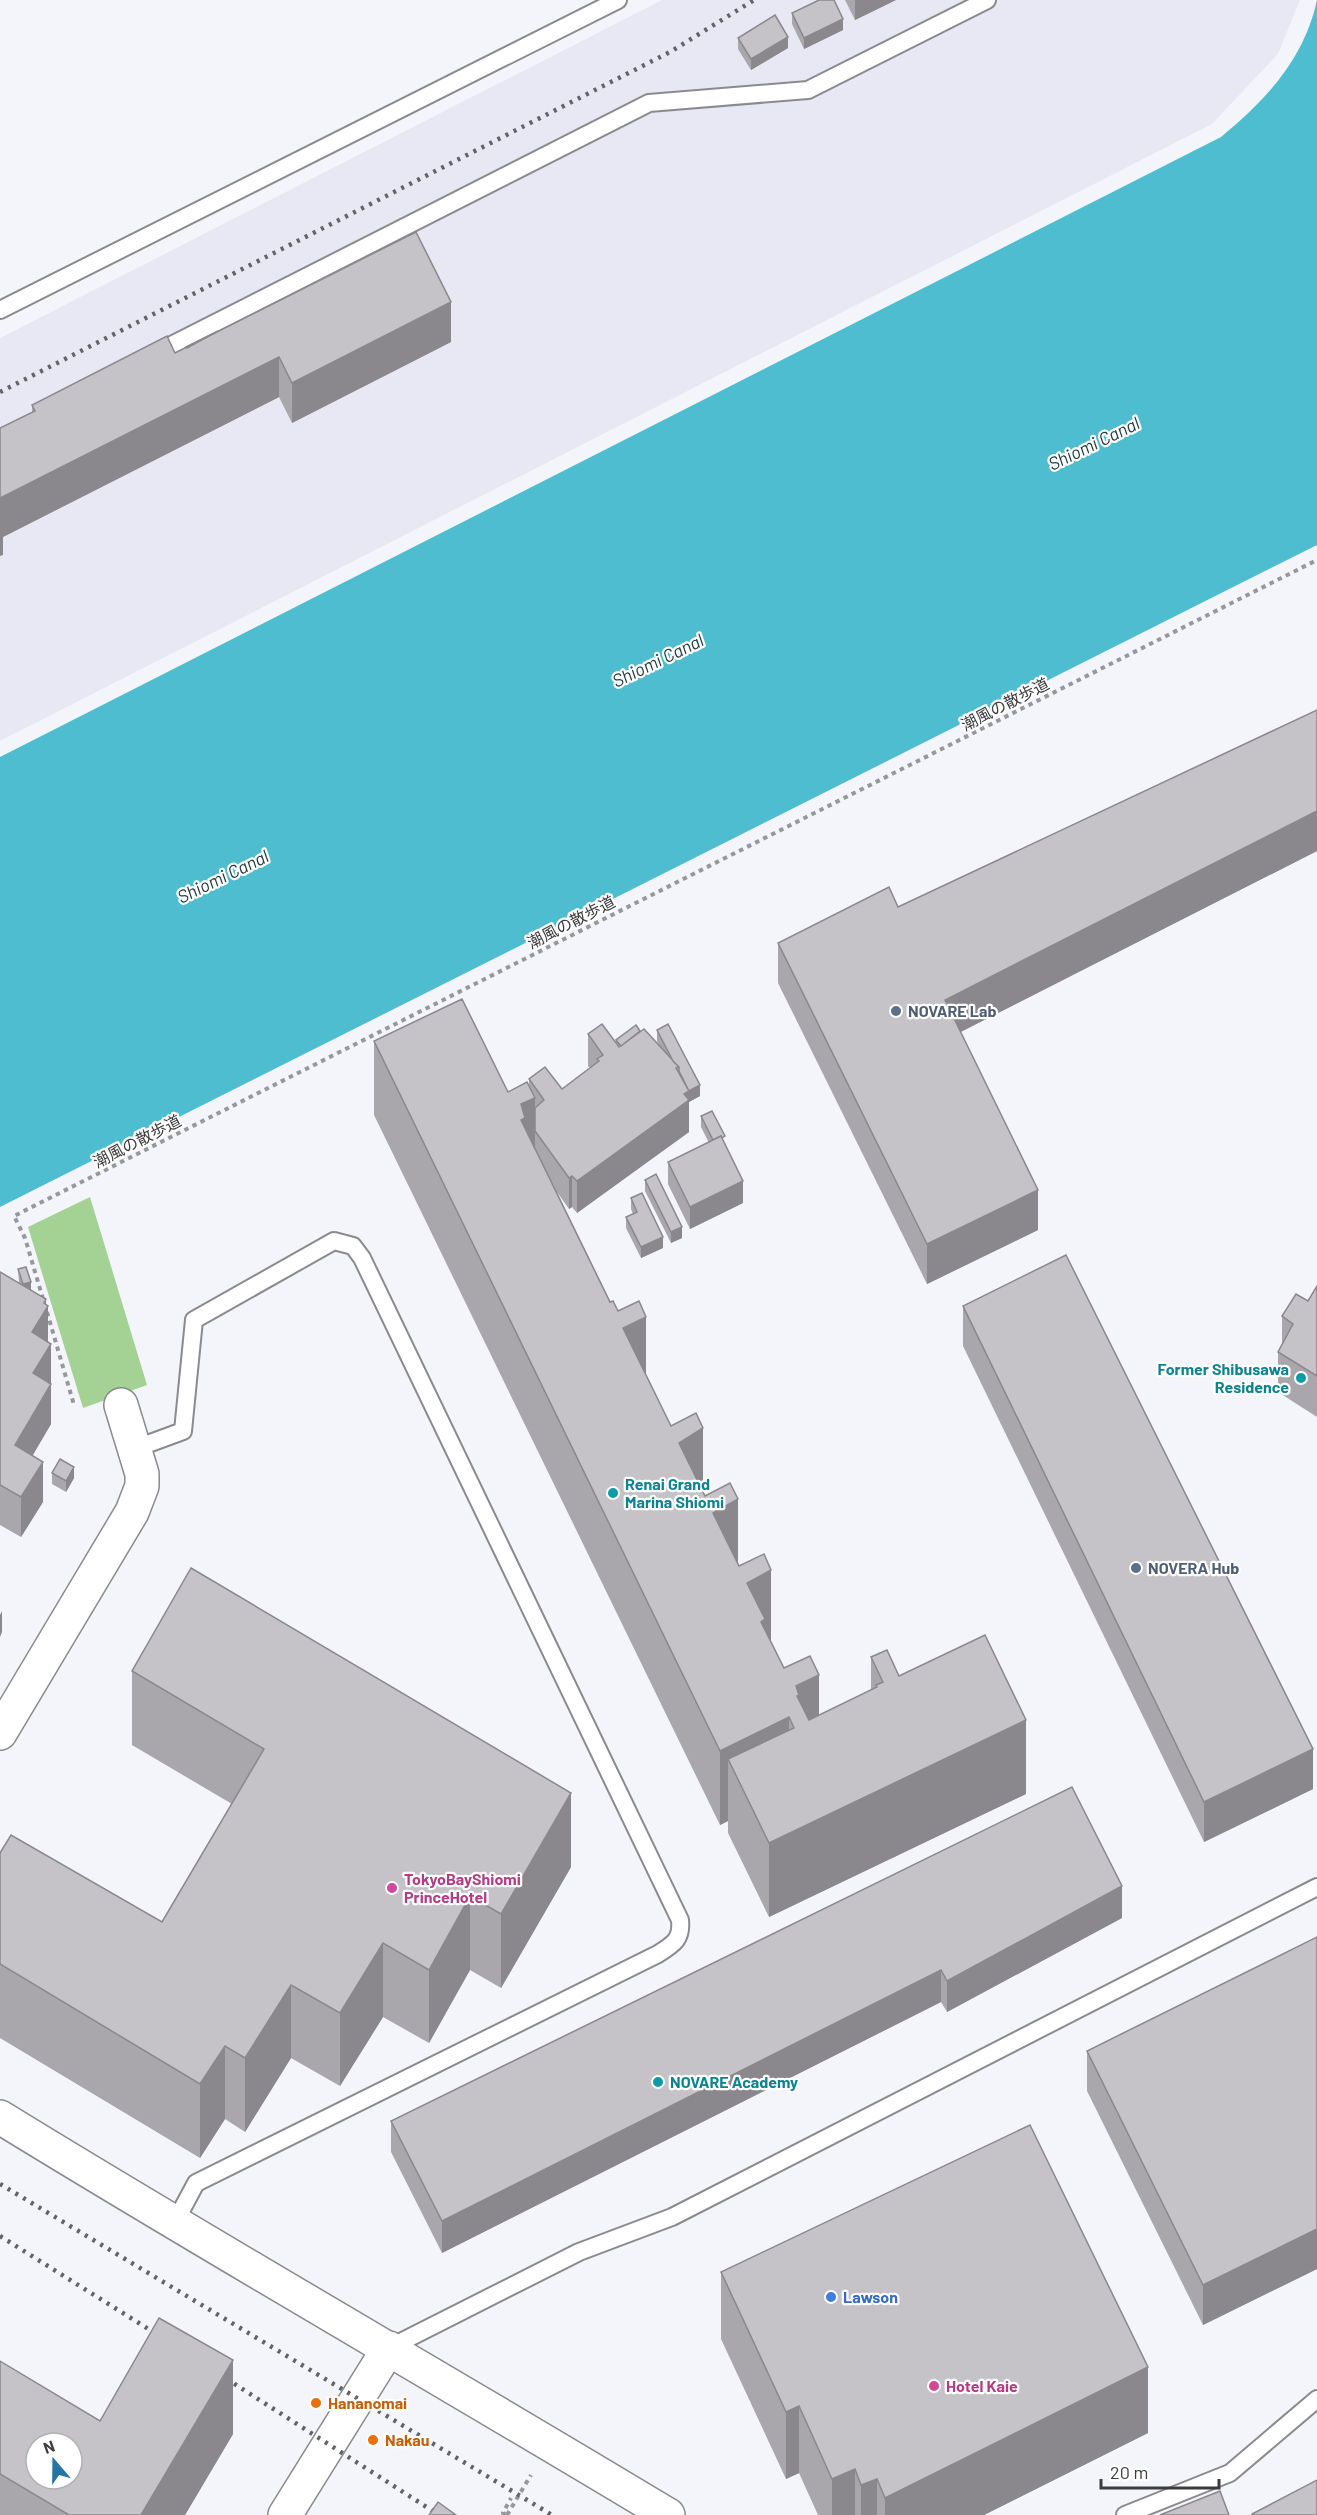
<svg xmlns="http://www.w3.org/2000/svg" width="1317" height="2515" font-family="Barlow,'Noto Sans JP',sans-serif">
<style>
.built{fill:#e8e8f5}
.green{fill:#a4d194}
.water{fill:#4ebdcf}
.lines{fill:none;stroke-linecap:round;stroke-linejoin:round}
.lane-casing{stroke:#8a8a8f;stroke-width:20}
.secondary-casing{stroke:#8a8a8f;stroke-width:36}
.path{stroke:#98989c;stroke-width:4;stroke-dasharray:4.5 4.5;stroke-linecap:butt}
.lane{stroke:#fff;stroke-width:16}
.secondary{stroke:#fff;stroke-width:33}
.rail{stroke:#636366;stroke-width:4.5;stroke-dasharray:3 6;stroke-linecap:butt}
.wall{fill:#a9a7ac}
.shaded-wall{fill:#8a888c}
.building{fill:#c5c2c8;stroke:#8a888c;stroke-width:1.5;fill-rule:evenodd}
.service-dot{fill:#5c6f8a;stroke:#fff;stroke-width:2}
.culture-dot{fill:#0f9aa8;stroke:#fff;stroke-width:2}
.hotel-dot{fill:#d1479c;stroke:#fff;stroke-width:2}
.shop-dot{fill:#3f7fe0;stroke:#fff;stroke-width:2}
.food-dot{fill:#e8710a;stroke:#fff;stroke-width:2}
.labels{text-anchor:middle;stroke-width:4.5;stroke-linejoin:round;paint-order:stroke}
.street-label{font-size:16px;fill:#3c3c3e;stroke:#fff}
.service-label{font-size:16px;font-weight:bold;fill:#4e5e75;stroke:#fff;text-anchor:start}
.culture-label{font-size:16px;font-weight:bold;fill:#0d838f;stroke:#fff;text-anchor:start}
.hotel-label{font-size:16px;font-weight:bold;fill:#b23c85;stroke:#fff;text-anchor:start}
.shop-label{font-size:16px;font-weight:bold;fill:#366cbe;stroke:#fff;text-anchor:start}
.food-label{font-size:16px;font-weight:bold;fill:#c56008;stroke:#fff;text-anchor:start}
.water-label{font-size:18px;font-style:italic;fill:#20393e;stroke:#fff}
</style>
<rect width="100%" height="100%" fill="#f4f5fb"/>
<!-- built -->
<path class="built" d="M662,0h638l-22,54 -66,70 -1212,617v-403z"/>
<!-- green -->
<path class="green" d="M90,1197l57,188 -64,23 -55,-181z"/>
<!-- water -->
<path class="water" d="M1317,0v545l-1317,662v-450l1221,-620c46,-38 83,-78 96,-137z"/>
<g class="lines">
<defs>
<g id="lane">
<path d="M0,310l618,-310"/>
<path d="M152,355l497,-252 159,-13 179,-90"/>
<path d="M134,1449l49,-18 11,-111 140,-79 19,5 9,12 318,662c2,19 -6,24 -22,34l-462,229 -22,41"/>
<path d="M389,2348l190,-96 93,-35 645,-330"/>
<path d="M1125,2515l105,-42 87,-74"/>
</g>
<g id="secondary">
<path d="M0,1733l132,-221 10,-26v-12l-21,-69"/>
<path d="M0,2117c221,136 446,264 668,398"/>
<path d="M285,2515l104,-167"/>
</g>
</defs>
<!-- lane casing -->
<use href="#lane" class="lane-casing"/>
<!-- secondary casing -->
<use href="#secondary" class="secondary-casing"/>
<!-- path -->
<g class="path">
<path d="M43,1299l-18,-61 -11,-22 1303,-656"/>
<path d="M47,1312l27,93"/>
<path d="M506,2515l-3,-2 8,-15"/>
<path d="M507,2515l24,-40"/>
</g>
<!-- lane -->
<use href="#lane" class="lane"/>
<!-- secondary -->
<use href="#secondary" class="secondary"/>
<!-- rail -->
<g class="rail">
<path d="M0,392l670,-340 84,-52"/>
<path d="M0,2184l552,331"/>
<path d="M0,2236l166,104"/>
<path d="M219,2374l220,141"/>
</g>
</g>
<!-- wall -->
<g class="wall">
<path d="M845,0h51l-41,20z"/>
<path d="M792,13l51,17 -39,19 -12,-25z"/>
<path d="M738,38l50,10 -37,22 -13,-21z"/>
<path d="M451,342l-159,81 -13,-26 -276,140v18l-3,-127 32,-16v-7l143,-52z"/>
<path d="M1317,710v141l-357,181 78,198 -111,54 -149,-301v-40l120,-36z"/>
<path d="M657,1030l43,66 -11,6v30l-112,81 -5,-6 -3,2 -12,-17 181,372 33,79 13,25 35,47 52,-25v-33l28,19 127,118 -257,123 -41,-84v-12l-8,4 -346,-710v-74l134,51 21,-7v-6l33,10 28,-21 -2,-2v-32l28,8v-2l24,-9 19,14 -2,-4z"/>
<path d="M701,1116l24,27 18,60 -53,26 -22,-45v-22l41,-19 -8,-16z"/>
<path d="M645,1180l37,58 -11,5 -26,-52z"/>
<path d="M631,1198l32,50 -22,10 -15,-30v-11l7,-3 -2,-5z"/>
<path d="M18,1269l13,21 15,15 2,37 3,2v80l-18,31 10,47 -22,35 -21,-12v-253l19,11z"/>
<path d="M1317,1286v131l-39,-25v-40l4,-7v-29l26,-15z"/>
<path d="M963,1306l350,483 -109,53 -241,-496z"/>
<path d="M52,1473l22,5 -8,14 -14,-8z"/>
<path d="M132,1671l439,196 -70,121 -31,-18 -41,73 -46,-26 -43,69 -49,-28 -46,74 -20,-13 -25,39 -200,-120v-185l162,69 70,-118 -100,-59z"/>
<path d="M1122,1918l-175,94 -6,-10 -499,251 -51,-101v-31z"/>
<path d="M1317,1937v332l-114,56 -116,-234v-40z"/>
<path d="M721,2272l427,161 -164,82h-166l-19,-42 -13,6 -65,-140z"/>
<path d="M0,2361l100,60 133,13 -48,81h-185z"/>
</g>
<!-- shaded-wall -->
<g class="shaded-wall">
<path d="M855,0h41l-41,20z"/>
<path d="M843,19v11l-39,19v-11z"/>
<path d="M788,37v11l-37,22v-11z"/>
<path d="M451,302v40l-159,81v-40z"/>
<path d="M279,357v40l-276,140v18l-3,1v-58z"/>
<path d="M1317,811v40l-372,189v-40z"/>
<path d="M700,1085v11l-11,6v-11z"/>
<path d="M689,1091v41l-112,81v-32z"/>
<path d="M535,1098v74l-10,4 -4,-72z"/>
<path d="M572,1176v31l-3,2v-31z"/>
<path d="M743,1181v22l-53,26v-22z"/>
<path d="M1038,1190v40l-111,54v-40z"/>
<path d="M682,1227v11l-11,5v-11z"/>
<path d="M663,1237v11l-22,10v-11z"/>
<path d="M31,1282v11l-8,2v-11z"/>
<path d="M46,1299v10l2,-3v40l-16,-14z"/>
<path d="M646,1317v74l-23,-63z"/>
<path d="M51,1344v40l-18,-11z"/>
<path d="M51,1384v40l-36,61v-40z"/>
<path d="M703,1428v74l-24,-59z"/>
<path d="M43,1462v40l-22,35v-40z"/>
<path d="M74,1467v11l-8,14v-11z"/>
<path d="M738,1499v74l-25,-60z"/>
<path d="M771,1570v73l-6,4 -18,-64z"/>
<path d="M2,1611v21l-2,5v-22z"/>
<path d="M819,1675v74l-20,9 -3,-72z"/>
<path d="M789,1717v74l-61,-32v62l-8,4v-74z"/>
<path d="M1026,1720v74l-257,123v-74z"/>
<path d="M1313,1749v40l-109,53v-40z"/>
<path d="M571,1793v74l-70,121v-74z"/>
<path d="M1122,1886v32l-175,94v-31z"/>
<path d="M470,1896v74l-41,73v-73z"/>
<path d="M383,1943v74l-43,69v-73z"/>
<path d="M941,1970v32l-499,251v-32z"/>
<path d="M291,1985v73l-46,74v-74z"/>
<path d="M225,2046v73l-25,39v-74z"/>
<path d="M1317,2229v40l-114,56v-40z"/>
<path d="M233,2360v74l-48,81h-44z"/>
<path d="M1148,2367v66l-164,82h-99v-17z"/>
<path d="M799,2406v67l-13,6v-67z"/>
<path d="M855,2469v46h-23v-36z"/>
<path d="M877,2479v36h-16v-30z"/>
</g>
<!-- building -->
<g class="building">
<path d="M819,0h15l9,19 -39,19 -12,-25z"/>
<path d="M775,15l13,22 -37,22 -13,-21z"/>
<path d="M416,232l35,70 -159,81 -13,-26 -279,141v-70l35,-17 -3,-6 135,-69 8,17z"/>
<path d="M218,331l-31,17 -1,-1z"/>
<path d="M1317,710v101l-372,189 93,190 -111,54 -149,-301 111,-56 9,20z"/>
<path d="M462,999l46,93 19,-10 8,16 -14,6 4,14 -4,2 89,182 3,-1 5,10 21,-10 7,16 -23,11 48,98 25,-13 7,15 -24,15 26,53 25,-13 8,16 -25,14 26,53 25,-12 7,16 -24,13 18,36 -4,3 23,46 26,-12 9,19 -23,11 3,9 -2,1 12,24 68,-33 -1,-2 7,-3 -12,-25 16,-7 12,26 86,-41 41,85 -257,123 -41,-84 66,-31 -5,-11 -69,34 -346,-710z"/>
<path d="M602,1024l17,23 25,-18 35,38 -3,1 13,23 -5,3 5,6 -112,81 -5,-5 -3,2 -34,-47v-23l9,-8 -15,-21 16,-12 17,22 37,-28 -2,-2 6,-4 -15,-21z"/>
<path d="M668,1024l32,61 -11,6 -10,-20v-4l-6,-6 -16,-31z"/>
<path d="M636,1025l4,6 -19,15 -5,-6z"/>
<path d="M712,1111l13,25 -3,2 -1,-2 -8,4 -12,-24z"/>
<path d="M721,1136l22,45 -53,26 -22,-45z"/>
<path d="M656,1174l26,53 -11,5 -26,-52z"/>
<path d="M642,1193l21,44 -22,10 -15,-30 11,-5 -6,-14z"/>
<path d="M1066,1255l247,494 -109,53 -241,-496z"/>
<path d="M26,1267l5,15 -8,2 -5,-15z"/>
<path d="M0,1272l46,27 -2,4 4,3 -16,26 19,12 -18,29 18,11 -36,61 28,17 -22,35 -21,-12z"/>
<path d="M1317,1286v90l-39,-24 15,-28 -11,-8 14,-22 12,7z"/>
<path d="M60,1459l14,8 -8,14 -14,-8z"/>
<path d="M191,1568l380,225 -70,121 -31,-18 -41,74 -46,-27 -43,70 -49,-28 -46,73 -20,-12 -25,38 -200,-120v-111l11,-18 151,87 102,-173 -132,-78z"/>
<path d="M1072,1787l50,99 -175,95 -6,-11 -499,251 -51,-100z"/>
<path d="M1317,1937v292l-114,56 -116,-234z"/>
<path d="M1030,2125l118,242 -263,131 -8,-19 -16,6 -6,-16 -23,10 -33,-73 -13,6 -65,-140z"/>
<path d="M159,2318l74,42 -92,155h-72l-69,-41v-113l100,60zM36,2443h36v36h-36z"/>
<path d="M1317,2480v35h-65v-1z"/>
<path d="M1220,2491l9,24h-69z"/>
<path d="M438,2502l18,13h-27z"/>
</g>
<!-- markers -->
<g class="service-dot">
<circle cx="896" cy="1011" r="6"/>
<circle cx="1136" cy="1568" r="6"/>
</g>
<g class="culture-dot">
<circle cx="1301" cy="1378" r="6"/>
<circle cx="613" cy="1493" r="6"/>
<circle cx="658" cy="2082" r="6"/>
</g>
<g class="hotel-dot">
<circle cx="392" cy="1888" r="6"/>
<circle cx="934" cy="2386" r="6"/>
</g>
<circle class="shop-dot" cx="831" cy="2297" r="6"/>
<g class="food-dot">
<circle cx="316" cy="2403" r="6"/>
<circle cx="373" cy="2440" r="6"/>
</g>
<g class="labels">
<!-- street labels -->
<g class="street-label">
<text transform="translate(1005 704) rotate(-27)" y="6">潮風の散歩道</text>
<text transform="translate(571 922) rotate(-27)" y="6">潮風の散歩道</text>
<text transform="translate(137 1141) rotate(-27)" y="6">潮風の散歩道</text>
</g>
<!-- service labels -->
<g class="service-label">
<text x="908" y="1017">NOVARE Lab</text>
<text x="1148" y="1574">NOVERA Hub</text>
</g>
<!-- culture labels -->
<g class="culture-label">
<text x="1289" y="1375" text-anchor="end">Former Shibusawa<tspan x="1289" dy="18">Residence</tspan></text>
<text x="625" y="1490">Renai Grand<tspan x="625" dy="18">Marina Shiomi</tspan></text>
<text x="670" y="2088">NOVARE Academy</text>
</g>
<!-- hotel labels -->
<g class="hotel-label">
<text x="404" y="1885">TokyoBayShiomi<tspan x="404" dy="18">PrinceHotel</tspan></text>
<text x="946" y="2392">Hotel Kaie</text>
</g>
<!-- shop labels -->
<g class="shop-label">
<text x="843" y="2303">Lawson</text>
</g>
<!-- food labels -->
<g class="food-label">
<text x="328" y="2409">Hananomai</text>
<text x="385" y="2446">Nakau</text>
</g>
<!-- water labels -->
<g class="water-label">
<text transform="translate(1094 444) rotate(-26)" y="6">Shiomi Canal</text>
<text transform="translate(658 661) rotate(-26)" y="6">Shiomi Canal</text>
<text transform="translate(223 877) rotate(-26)" y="6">Shiomi Canal</text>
</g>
</g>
<!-- north arrow -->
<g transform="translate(54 2461) rotate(340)"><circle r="28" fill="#ffffff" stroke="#b1b1b2" stroke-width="1.5"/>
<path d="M0-4.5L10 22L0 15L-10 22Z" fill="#2375a6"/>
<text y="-9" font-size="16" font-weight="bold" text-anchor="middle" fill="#3c3c3e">N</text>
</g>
<!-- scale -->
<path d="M1101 2479v9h118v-9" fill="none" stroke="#3c3c3e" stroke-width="3"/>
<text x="1110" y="2479" font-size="18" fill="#3c3c3e" stroke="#ffffff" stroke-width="4.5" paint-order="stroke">20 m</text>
</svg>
